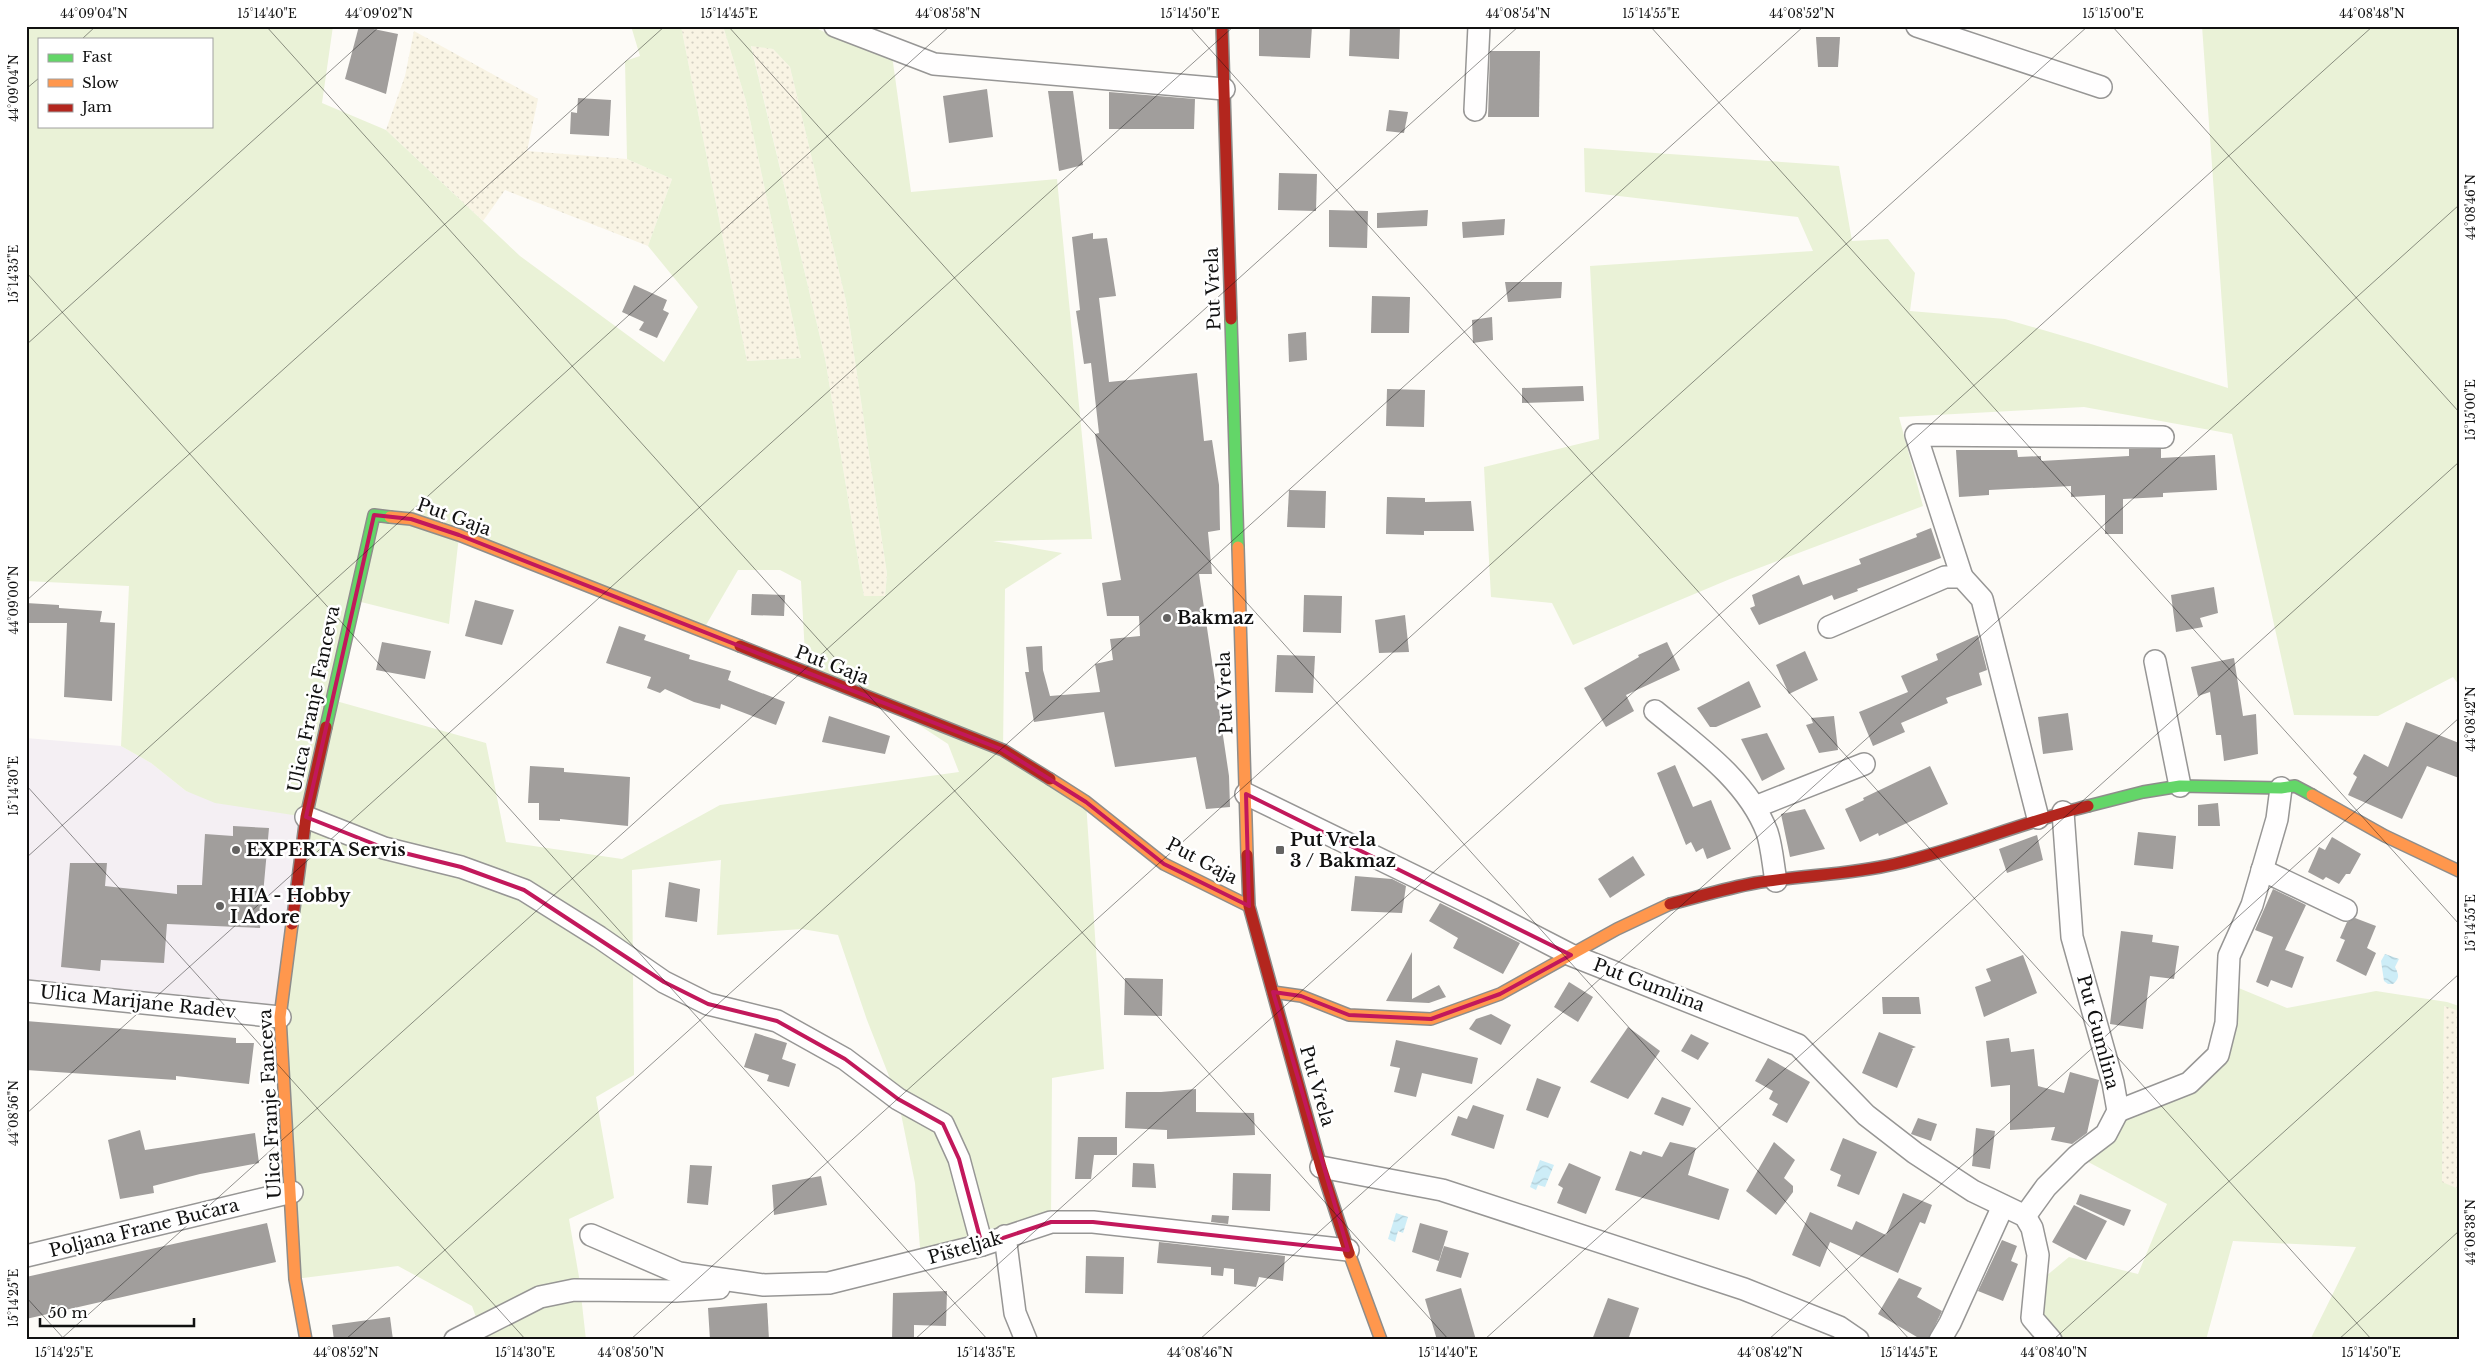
<svg xmlns="http://www.w3.org/2000/svg" width="2485" height="1366" font-family="'Libre Baskerville',serif">
<style>
.industrial{fill:#f4eff3}
.farmland{fill:url(#farmland-dots)}
.grass{fill:#eaf2d7;fill-rule:evenodd}
.water{fill:url(#water-waves)}
.building{fill:#a19e9c}
.lines{fill:none;stroke-linecap:round;stroke-linejoin:round}
.street-casing{stroke:#979695;stroke-width:24}
.fast-casing{stroke:#8e8d8b;stroke-width:14}
.slow-casing{stroke:#8e8d8b;stroke-width:14}
.jam-casing{stroke:#8e8d8b;stroke-width:14}
.street{stroke:#fffefe;stroke-width:21}
.fast{stroke:#63d668;stroke-width:11}
.slow{stroke:#ff974d;stroke-width:11}
.jam{stroke:#b3261e;stroke-width:11}
.marked{fill:none;stroke:#c2185b;stroke-width:4;stroke-linejoin:round}
.ticks{fill:none;stroke:#111;stroke-width:1;stroke-opacity:0.45}
.poi-dot{fill:#646362;stroke:#fff;stroke-width:2}
.labels{text-anchor:middle;stroke-width:5;stroke-linejoin:round;paint-order:stroke}
.street-label{font-size:18px;fill:#111;stroke:#fff}
.poi-label{font-size:18px;font-weight:bold;fill:#111;stroke:#fff;text-anchor:start}
.neatline{fill:none;stroke:#111;stroke-width:2}
.ticks-label{font-size:12px;text-anchor:middle;fill:#111}
</style>
<defs>
<pattern id="farmland-dots" width="8" height="8" patternUnits="userSpaceOnUse" patternTransform="scale(1.25)"><rect width="8" height="8" fill="#f9f4e4"/><path d="M2 2h.1M6 6h.1" fill="none" stroke="#d4d0c3" stroke-width="1.8" stroke-linecap="round"/></pattern>
<pattern id="water-waves" width="16" height="10" patternUnits="userSpaceOnUse" patternTransform="scale(1.25)"><rect width="16" height="10" fill="#cdedf7"/><path d="M0 5q4-4 8 0t8 0" fill="none" stroke="#afcad3"/></pattern>
</defs>
<rect width="100%" height="100%" fill="#fdfbf7"/>
<!-- industrial -->
<path class="industrial" d="M26,738l95,8 30,17 35,28 120,26 -26,200 -254,-27z"/>
<!-- farmland -->
<g class="farmland">
<path d="M681,26h42l23,75 55,257 -54,3z"/>
<path d="M414,31l124,68 -11,52 100,8 45,20 -24,67 -143,-56 -22,31 -97,-91 19,-54z"/>
<path d="M751,45l22,4 17,18 56,234 41,273 -2,22h-21l-39,-238z"/>
<path d="M2444,1005l15,6v178l-17,-6z"/>
</g>
<!-- grass -->
<g class="grass">
<path d="M26,26h307l-11,77 64,27 134,126 144,106 34,-55 -50,-61 24,-67 -45,-20 -2,-98 15,-5 -9,-30h50l66,335 54,-3 -55,-257 -23,-75h89l31,15 14,-6 34,13 20,144 146,-13 35,360 -99,2 69,12 -57,36 -2,161 83,52 18,267 -52,9 -1,144 -130,39 -6,-78 -17,-84 -31,-79 -29,-85 -36,-6 -85,6 4,-75 -89,10 2,205 -38,22 18,101 -45,21 10,58 7,63h-102l-12,-34 -74,-40 -103,13 -15,-262 26,-200 -91,-14 -29,-12 -35,-28 -30,-17 8,-160 -103,-5zM39,39h172v87h-172zM751,46l22,3 17,18 56,234 41,273 -2,22h-21l-39,-238zM459,536l243,96 36,-62h42l21,11 5,92 84,33 58,38 11,28 -239,33 -98,54 -116,-17 -20,-99 -150,-42 21,-100 92,23z"/>
<path d="M2202,26h257v659l-6,-8 -75,39 -84,-1 -62,-281 -148,-27 -185,10 24,89 -193,73 -157,66 -21,-42 -61,-6 -7,-130 115,-28 -9,-173 223,-15 -15,-34 -213,-25 -1,-44 255,18 13,75 36,-2 27,34 -5,38 95,8 86,25 137,44z"/>
<path d="M2229,984l58,24 89,-17 71,11 12,4v5l-15,-5 -2,176 17,7v151h-149l46,-93 -123,-6 -27,99h-155l-19,-22 2,-32 35,-29 69,17 29,-70 -90,-48 41,-45 100,-56z"/>
</g>
<!-- water -->
<g class="water">
<path d="M2385,954l14,5 -4,8c4,8 5,11 -2,17h-5l-4,-3 -3,-20z"/>
<path d="M1540,1160l14,5 -9,22 -7,-2 -2,5 -6,-3z"/>
<path d="M1396,1213l12,4 -5,16 -5,-2 -3,11 -7,-3z"/>
</g>
<!-- building -->
<g class="building">
<path d="M359,26l39,8 -12,60 -41,-15z"/>
<path d="M1259,26h53l-2,32 -51,-2z"/>
<path d="M1350,26h50l-1,33 -50,-3z"/>
<path d="M1816,37h24l-2,30h-20z"/>
<path d="M1490,51h50l-1,66h-51z"/>
<path d="M987,89l6,48 -44,6 -6,-47z"/>
<path d="M1048,91h25l10,74 -24,6z"/>
<path d="M1109,92l86,7 -1,30h-85z"/>
<path d="M578,98l33,2 -2,36 -39,-2 1,-22 6,1z"/>
<path d="M1389,110l19,2 -4,21 -18,-2z"/>
<path d="M1279,173l38,1 -1,37 -38,-1z"/>
<path d="M1329,210l39,1 -1,37 -38,-1z"/>
<path d="M1428,210l-1,16 -50,2v-15z"/>
<path d="M1505,219l-1,16 -41,3 -1,-16z"/>
<path d="M1093,233v6l14,-1 9,58 -17,2 10,84 88,-9 7,68 8,-1 7,45 1,45 -12,2 4,42h-13l30,202 1,31 -24,2 -10,-52 -81,10 -11,-55 -70,10 -9,-50h4l-3,-25 16,-1 1,24 7,26 50,-4 -5,-28 18,-4 -3,-21 30,-3 -1,-20h-32l-5,-33 19,-3 -26,-146 4,-1 -8,-70 -7,1 -8,-53 4,-1 -8,-73z"/>
<path d="M1505,282h57l-1,16 -53,4z"/>
<path d="M634,285l33,15 -4,10 6,3 -12,25 -18,-8 5,-8 -22,-10z"/>
<path d="M1372,296l38,1 -1,36h-38z"/>
<path d="M1492,317l1,23 -20,3 -1,-23z"/>
<path d="M1306,332l1,28 -18,2 -1,-28z"/>
<path d="M1583,386l1,15 -62,2v-15z"/>
<path d="M1387,389l38,1 -1,37 -38,-1z"/>
<path d="M2129,449h32v9l54,-3 2,35 -54,3v4l-40,2v35h-18v-39l-34,2v-11l-82,4v5l-30,2 -3,-47h61l1,7 23,-1v5l88,-5z"/>
<path d="M1289,490l37,1 -1,37 -38,-1z"/>
<path d="M1387,497l38,1v4l46,-1 3,30h-50v4l-38,-1z"/>
<path d="M1931,528l10,30 -84,31 1,2 -24,9 -2,-5 -73,30 -9,-17 5,-2 -3,-11 47,-20 4,10 58,-21 -2,-5 58,-22 -1,-3z"/>
<path d="M2214,587l4,26 -18,5 3,9 -27,5 -5,-37z"/>
<path d="M752,594l33,1 -1,21 -33,-1z"/>
<path d="M1304,595l38,1 -1,37 -38,-1z"/>
<path d="M475,600l39,10 -12,35 -37,-9z"/>
<path d="M26,603l33,2v3l43,3 -2,11 15,1 -3,78 -48,-4 3,-74h-41z"/>
<path d="M1405,615l4,37 -30,1 -4,-33z"/>
<path d="M619,626l27,9 -2,5 46,15 -1,4 42,12 -3,9 57,22 -9,23 -55,-21 -1,5 -26,-7 -29,-13 -5,4 -13,-5 4,-11 -45,-14z"/>
<path d="M1978,635l9,35 -8,3 3,12 -36,13 2,5 -47,20 4,9 -32,14 -14,-34 49,-20 -7,-16 37,-16 -2,-6z"/>
<path d="M382,642l49,9 -6,28 -49,-9z"/>
<path d="M1667,642l13,28 -54,25 8,16 -28,16 -22,-39 55,-31 -1,-2z"/>
<path d="M1805,651l13,29 -29,14 -13,-29z"/>
<path d="M1277,655l38,1 -2,37 -38,-1z"/>
<path d="M2234,658l9,58 13,-2 2,40 -34,7 -3,-26h-5l-6,-43 -12,4 -7,-29z"/>
<path d="M1749,681l12,26 -45,20h-6l-13,-19z"/>
<path d="M2068,713l5,37 -30,4 -5,-37z"/>
<path d="M829,716l61,20 -5,18 -63,-12z"/>
<path d="M1834,716l4,34 -19,3 -13,-28 7,-2 -2,-5z"/>
<path d="M2406,722l53,21v35l-32,-12 -25,53 -54,-24 9,-18 -4,-3 11,-20 24,13z"/>
<path d="M1767,733l18,36 -23,12 -21,-42z"/>
<path d="M1675,765l18,42 18,-7 20,49 -24,10 -4,-11 -7,4 -5,-10 -5,3 -29,-72z"/>
<path d="M530,766l34,2v4l66,5 -2,49 -68,-7v2l-21,-1v-17h-11z"/>
<path d="M1930,766l18,38 -69,32 -1,-3 -18,9 -15,-33 19,-9 -1,-2z"/>
<path d="M2218,803l2,23h-22v-21z"/>
<path d="M1805,809l20,40 -35,8 -9,-43z"/>
<path d="M233,826l36,2 -9,100 -93,-4 -3,39 -63,-3 -1,11 -39,-4 9,-104h37l-2,23 72,8v-9h25l3,-51 28,2z"/>
<path d="M2138,832l38,4 -3,33 -39,-4z"/>
<path d="M2037,835l6,25 -36,13 -8,-24z"/>
<path d="M2332,837l29,17 -11,20h-4l-7,10 -13,-7 -3,3 -15,-8 11,-25 6,3z"/>
<path d="M1633,856l12,19 -35,23 -12,-19z"/>
<path d="M1355,876l37,3 14,7 -4,27 -51,-2z"/>
<path d="M669,882l31,7 -3,33 -32,-5z"/>
<path d="M2273,889l33,16 -21,45 19,7 -12,31 -21,-8 -3,7 -12,-5 17,-45 -18,-7z"/>
<path d="M1440,903l80,40 -17,31 -50,-26 5,-10 -29,-17z"/>
<path d="M2355,918l21,8 -9,22 9,5 -10,23 -30,-15 9,-21 -5,-2 7,-16z"/>
<path d="M2121,931l32,4 -1,7 27,4 -5,33 -24,-3 -7,53 -33,-5z"/>
<path d="M1412,952v47l27,-14 7,12 -17,6 -43,-2z"/>
<path d="M2023,955l14,38 -53,24 -9,-30 16,-6 -5,-12z"/>
<path d="M1125,978l38,1 -1,37 -38,-1z"/>
<path d="M1569,982l24,15 -15,25 -24,-15z"/>
<path d="M1882,997h37l2,17h-38z"/>
<path d="M1491,1014l20,11 -10,20 -32,-16 7,-10z"/>
<path d="M26,1021l210,17v5h18l-5,41 -73,-8v4l-150,-10z"/>
<path d="M1628,1027l32,24 -32,48 -38,-17z"/>
<path d="M1879,1032l37,15 -5,2h2l-16,39 -35,-15z"/>
<path d="M755,1033l32,10 -5,16 14,5 -7,23 -22,-6 2,-6 -25,-8z"/>
<path d="M1691,1034l18,9 -11,17 -17,-9z"/>
<path d="M2009,1038l2,14 23,-3 4,37 26,7 6,-21 29,8 -12,53 -15,11 -21,-4 4,-13 -45,3v-45l-19,2 -5,-46z"/>
<path d="M1396,1040l82,18 -6,26 -50,-11 -6,24 -22,-5 6,-24 -10,-2z"/>
<path d="M1768,1058l42,24 -23,41 -15,-8 6,-11 -9,-5 4,-8 -18,-10z"/>
<path d="M1537,1078l24,9 -13,31 -22,-8z"/>
<path d="M1196,1089v23l58,1 1,22 -88,4v-9l-42,-2 1,-36h35z"/>
<path d="M1662,1097l29,11 -8,18 -29,-12z"/>
<path d="M1473,1105l31,10 -10,34 -43,-14 7,-19 9,3z"/>
<path d="M1918,1118l19,6 -6,17 -20,-7z"/>
<path d="M1976,1128l19,3 -5,38 -18,-3z"/>
<path d="M140,1130l5,20 110,-17 4,30 -59,11 -47,12 1,7 -34,6 -12,-59z"/>
<path d="M1078,1137h39v18h-23l-3,24h-16z"/>
<path d="M1843,1138l34,14 -18,43 -22,-9 4,-11 -11,-5z"/>
<path d="M1670,1142l26,6 -8,27 41,14 -10,31 -104,-30 15,-39 11,4 2,-4 19,6z"/>
<path d="M1774,1142l21,18 -11,18 9,8v6l-17,23 -30,-24z"/>
<path d="M1133,1163l21,1 2,24 -24,-1z"/>
<path d="M1569,1163l32,14 -15,37 -29,-11 6,-15 -5,-3z"/>
<path d="M690,1165l22,1 -4,39 -21,-2z"/>
<path d="M1233,1173l38,1 -1,37 -38,-1z"/>
<path d="M821,1176l6,29 -53,10 -2,-30z"/>
<path d="M1903,1193l29,12 -7,19 -5,-2 -22,51 -68,-31 -10,25 -28,-12 18,-43 42,18 4,-9 30,14z"/>
<path d="M2080,1194l51,16 -7,16 -48,-22z"/>
<path d="M2074,1205l33,16 -21,39 -34,-18z"/>
<path d="M1212,1215l17,1 -1,8 -17,-2z"/>
<path d="M267,1223l9,39 -250,57v-42z"/>
<path d="M1420,1223l28,8 -9,30 -27,-9z"/>
<path d="M2002,1240l15,6 -6,15 7,3 -15,37 -25,-10z"/>
<path d="M1159,1242l126,14 -2,25 -24,-4 -3,10 -22,-3v-15l-10,-1 -1,8 -12,-1v-8l-54,-4z"/>
<path d="M1444,1246l25,7 -8,25 -25,-7z"/>
<path d="M1086,1256l38,1 -1,37 -38,-1z"/>
<path d="M1899,1278l23,10 -5,9 25,14 -14,29h-6l-44,-26z"/>
<path d="M1461,1288l15,52h-39l-12,-41z"/>
<path d="M947,1291l-1,35 -32,-1v15h-22l1,-47z"/>
<path d="M1608,1298l31,10 -11,32h-36z"/>
<path d="M767,1303l2,37h-59l-2,-32z"/>
<path d="M390,1317l3,23h-59l-2,-15z"/>
</g>
<g class="lines">
<defs>
<g id="street">
<path d="M835,26l99,38 290,25"/>
<path d="M1917,26l184,61"/>
<path d="M1475,110l4,-84"/>
<path d="M1962,577l-46,-142 247,2"/>
<path d="M1829,627l116,-50h17l20,22 56,219"/>
<path d="M2155,661l25,125"/>
<path d="M1655,711c41,34 92,69 112,121 5,15 6,33 9,49"/>
<path d="M1246,794l236,115 89,46 227,90 68,70 49,38 58,38 52,25 7,12 6,27 -6,63 19,22"/>
<path d="M1755,807l109,-43"/>
<path d="M306,817l78,31 77,19 63,23 75,47 65,45 44,22 69,17 68,38 53,40 45,25 16,35 23,86"/>
<path d="M2262,870l84,40"/>
<path d="M26,991l254,26"/>
<path d="M2118,1111l71,-28 29,-28 8,-32 3,-67 23,-51 25,-86 4,-31"/>
<path d="M1321,1167l121,23 302,99 95,38 19,13"/>
<path d="M2025,1216l21,-29 31,-31 29,-22 12,-23 -5,-28 -41,-146 -9,-125"/>
<path d="M591,1235l88,38 85,12 65,-2 153,-38 69,-23h42l255,28"/>
<path d="M1005,1236l10,77 11,27"/>
<path d="M26,1256l266,-64"/>
<path d="M455,1340l85,-43 34,-7 102,1 43,-3"/>
<path d="M1940,1340l10,-17 53,-117"/>
</g>
<g id="fast">
<path d="M1231,319l7,228"/>
<path d="M326,727l48,-212 16,2"/>
<path d="M2088,806l55,-14 37,-6 101,2 14,-2 17,9"/>
</g>
<g id="slow">
<path d="M390,517l21,2 48,16 281,111"/>
<path d="M1238,547l9,308"/>
<path d="M1050,779l36,23 78,62 85,42"/>
<path d="M2312,795l73,41 74,35"/>
<path d="M292,924l-12,93 15,262 11,61"/>
<path d="M1273,992l28,4 48,19 82,4 69,-25 117,-65 53,-25"/>
<path d="M1349,1253l32,87"/>
</g>
<g id="jam">
<path d="M1222,26l9,293"/>
<path d="M740,646l263,104 47,29"/>
<path d="M1247,855l2,51 72,261 28,86"/>
<path d="M1670,904c28,-7 57,-16 85,-21 47,-8 94,-8 140,-19 65,-15 128,-42 193,-58"/>
<path d="M292,924l14,-107 20,-90"/>
</g>
</defs>
<!-- street casing -->
<use href="#street" class="street-casing"/>
<!-- fast casing -->
<use href="#fast" class="fast-casing"/>
<!-- slow casing -->
<use href="#slow" class="slow-casing"/>
<!-- jam casing -->
<use href="#jam" class="jam-casing"/>
<!-- street -->
<use href="#street" class="street"/>
<!-- fast -->
<use href="#fast" class="fast"/>
<!-- slow -->
<use href="#slow" class="slow"/>
<!-- jam -->
<use href="#jam" class="jam"/>
</g>
<!-- marked area -->
<path class="marked" d="M374,515l37,4 48,16 544,215 83,52 78,62 85,42 -3,-112 325,161 -71,39 -69,25 -82,-4 -48,-19 -28,-4 75,258 -255,-28h-42l-69,23 -23,-86 -16,-35 -45,-25 -53,-40 -68,-38 -69,-17 -44,-22 -140,-92 -63,-23 -77,-19 -78,-31z"/>
<!-- ticks -->
<path class="ticks" d="M266,26l1183,1314M728,26l1182,1314M1189,26l1183,1314M1650,26l809,898M2112,26l347,386M82,39l14,-13M26,89l13,-11M26,272l962,1068M26,345l354,-319M26,601l639,-575M26,785l500,555M26,858l924,-832M26,1114l1208,-1088M26,1297l39,43M60,1340l1459,-1314M345,1340l1459,-1314M630,1340l1458,-1314M914,1340l1459,-1314M1199,1340l1260,-1135M1484,1340l975,-878M1768,1340l691,-622M2053,1340l406,-366M2338,1340l121,-109"/>
<!-- markers -->
<g class="poi-dot">
<circle cx="1167" cy="618" r="5"/>
<circle cx="236" cy="850" r="5"/>
<rect x="1275" y="845" width="10" height="10" rx="2.5"/>
<circle cx="220" cy="906" r="5"/>
</g>
<g class="labels">
<!-- street labels -->
<g class="street-label">
<text transform="translate(1213 289) rotate(-92)" y="6">Put Vrela</text>
<text transform="translate(454 517) rotate(20)" y="6">Put Gaja</text>
<text transform="translate(832 665) rotate(21)" y="6">Put Gaja</text>
<text transform="translate(1225 693) rotate(-92)" y="6">Put Vrela</text>
<text transform="translate(314 699) rotate(-78)" y="6">Ulica Franje Fanceva</text>
<text transform="translate(1202 861) rotate(28)" y="6">Put Gaja</text>
<text transform="translate(1649 985) rotate(21)" y="6">Put Gumlina</text>
<text transform="translate(138 1002) rotate(6)" y="6">Ulica Marijane Radev</text>
<text transform="translate(2098 1032) rotate(75)" y="6">Put Gumlina</text>
<text transform="translate(1317 1086) rotate(74)" y="6">Put Vrela</text>
<text transform="translate(270 1104) rotate(-93)" y="6">Ulica Franje Fanceva</text>
<text transform="translate(144 1228) rotate(-14)" y="6">Poljana Frane Bučara</text>
<text transform="translate(965 1248) rotate(-16)" y="6">Pišteljak</text>
</g>
<!-- poi labels -->
<g class="poi-label">
<text x="1177" y="624">Bakmaz</text>
<text x="1290" y="846">Put Vrela<tspan x="1290" dy="21">3 / Bakmaz</tspan></text>
<text x="246" y="856">EXPERTA Servis</text>
<text x="230" y="902">HIA - Hobby<tspan x="230" dy="21">I Adore</tspan></text>
</g>
</g>
<!-- border -->
<rect width="2485" height="1366" fill="none" stroke="#ffffff" stroke-width="55"/>
<!-- legend -->
<rect x="38" y="38" width="175" height="90" fill="#ffffff" stroke="#a0a0a0"/>
<rect x="48" y="54" width="25" height="8" fill="#63d668" stroke="#a0a0a0"/>
<text x="82" y="62" font-size="15" fill="#111111">Fast</text>
<rect x="48" y="79" width="25" height="8" fill="#ff974d" stroke="#a0a0a0"/>
<text x="82" y="88" font-size="15" fill="#111111">Slow</text>
<rect x="48" y="104" width="25" height="8" fill="#b3261e" stroke="#a0a0a0"/>
<text x="82" y="112" font-size="15" fill="#111111">Jam</text>
<!-- scale -->
<path d="M40 1318v8h154v-8" fill="none" stroke="#111111" stroke-width="2.5"/>
<text x="48" y="1318" font-size="15" fill="#111111" stroke="#ffffff" stroke-width="4" paint-order="stroke">50 m</text>
<rect x="28" y="28" width="2430" height="1310" class="neatline"/>
<g class="ticks-label">
<text x="94" y="18">44°09'04"N</text>
<text x="267" y="18">15°14'40"E</text>
<text x="379" y="18">44°09'02"N</text>
<text x="729" y="18">15°14'45"E</text>
<text x="948" y="18">44°08'58"N</text>
<text x="1190" y="18">15°14'50"E</text>
<text x="1518" y="18">44°08'54"N</text>
<text x="1651" y="18">15°14'55"E</text>
<text x="1802" y="18">44°08'52"N</text>
<text x="2113" y="18">15°15'00"E</text>
<text x="2372" y="18">44°08'48"N</text>
<text transform="translate(14 88) rotate(-90)" y="4">44°09'04"N</text>
<text transform="translate(2471 207) rotate(-90)" y="4">44°08'46"N</text>
<text transform="translate(14 274) rotate(-90)" y="4">15°14'35"E</text>
<text transform="translate(2471 410) rotate(-90)" y="4">15°15'00"E</text>
<text transform="translate(14 600) rotate(-90)" y="4">44°09'00"N</text>
<text transform="translate(2471 719) rotate(-90)" y="4">44°08'42"N</text>
<text transform="translate(14 786) rotate(-90)" y="4">15°14'30"E</text>
<text transform="translate(2471 923) rotate(-90)" y="4">15°14'55"E</text>
<text transform="translate(14 1113) rotate(-90)" y="4">44°08'56"N</text>
<text transform="translate(2471 1232) rotate(-90)" y="4">44°08'38"N</text>
<text transform="translate(14 1298) rotate(-90)" y="4">15°14'25"E</text>
<text x="64" y="1357">15°14'25"E</text>
<text x="346" y="1357">44°08'52"N</text>
<text x="525" y="1357">15°14'30"E</text>
<text x="631" y="1357">44°08'50"N</text>
<text x="986" y="1357">15°14'35"E</text>
<text x="1200" y="1357">44°08'46"N</text>
<text x="1448" y="1357">15°14'40"E</text>
<text x="1770" y="1357">44°08'42"N</text>
<text x="1909" y="1357">15°14'45"E</text>
<text x="2054" y="1357">44°08'40"N</text>
<text x="2371" y="1357">15°14'50"E</text>
</g>
</svg>
